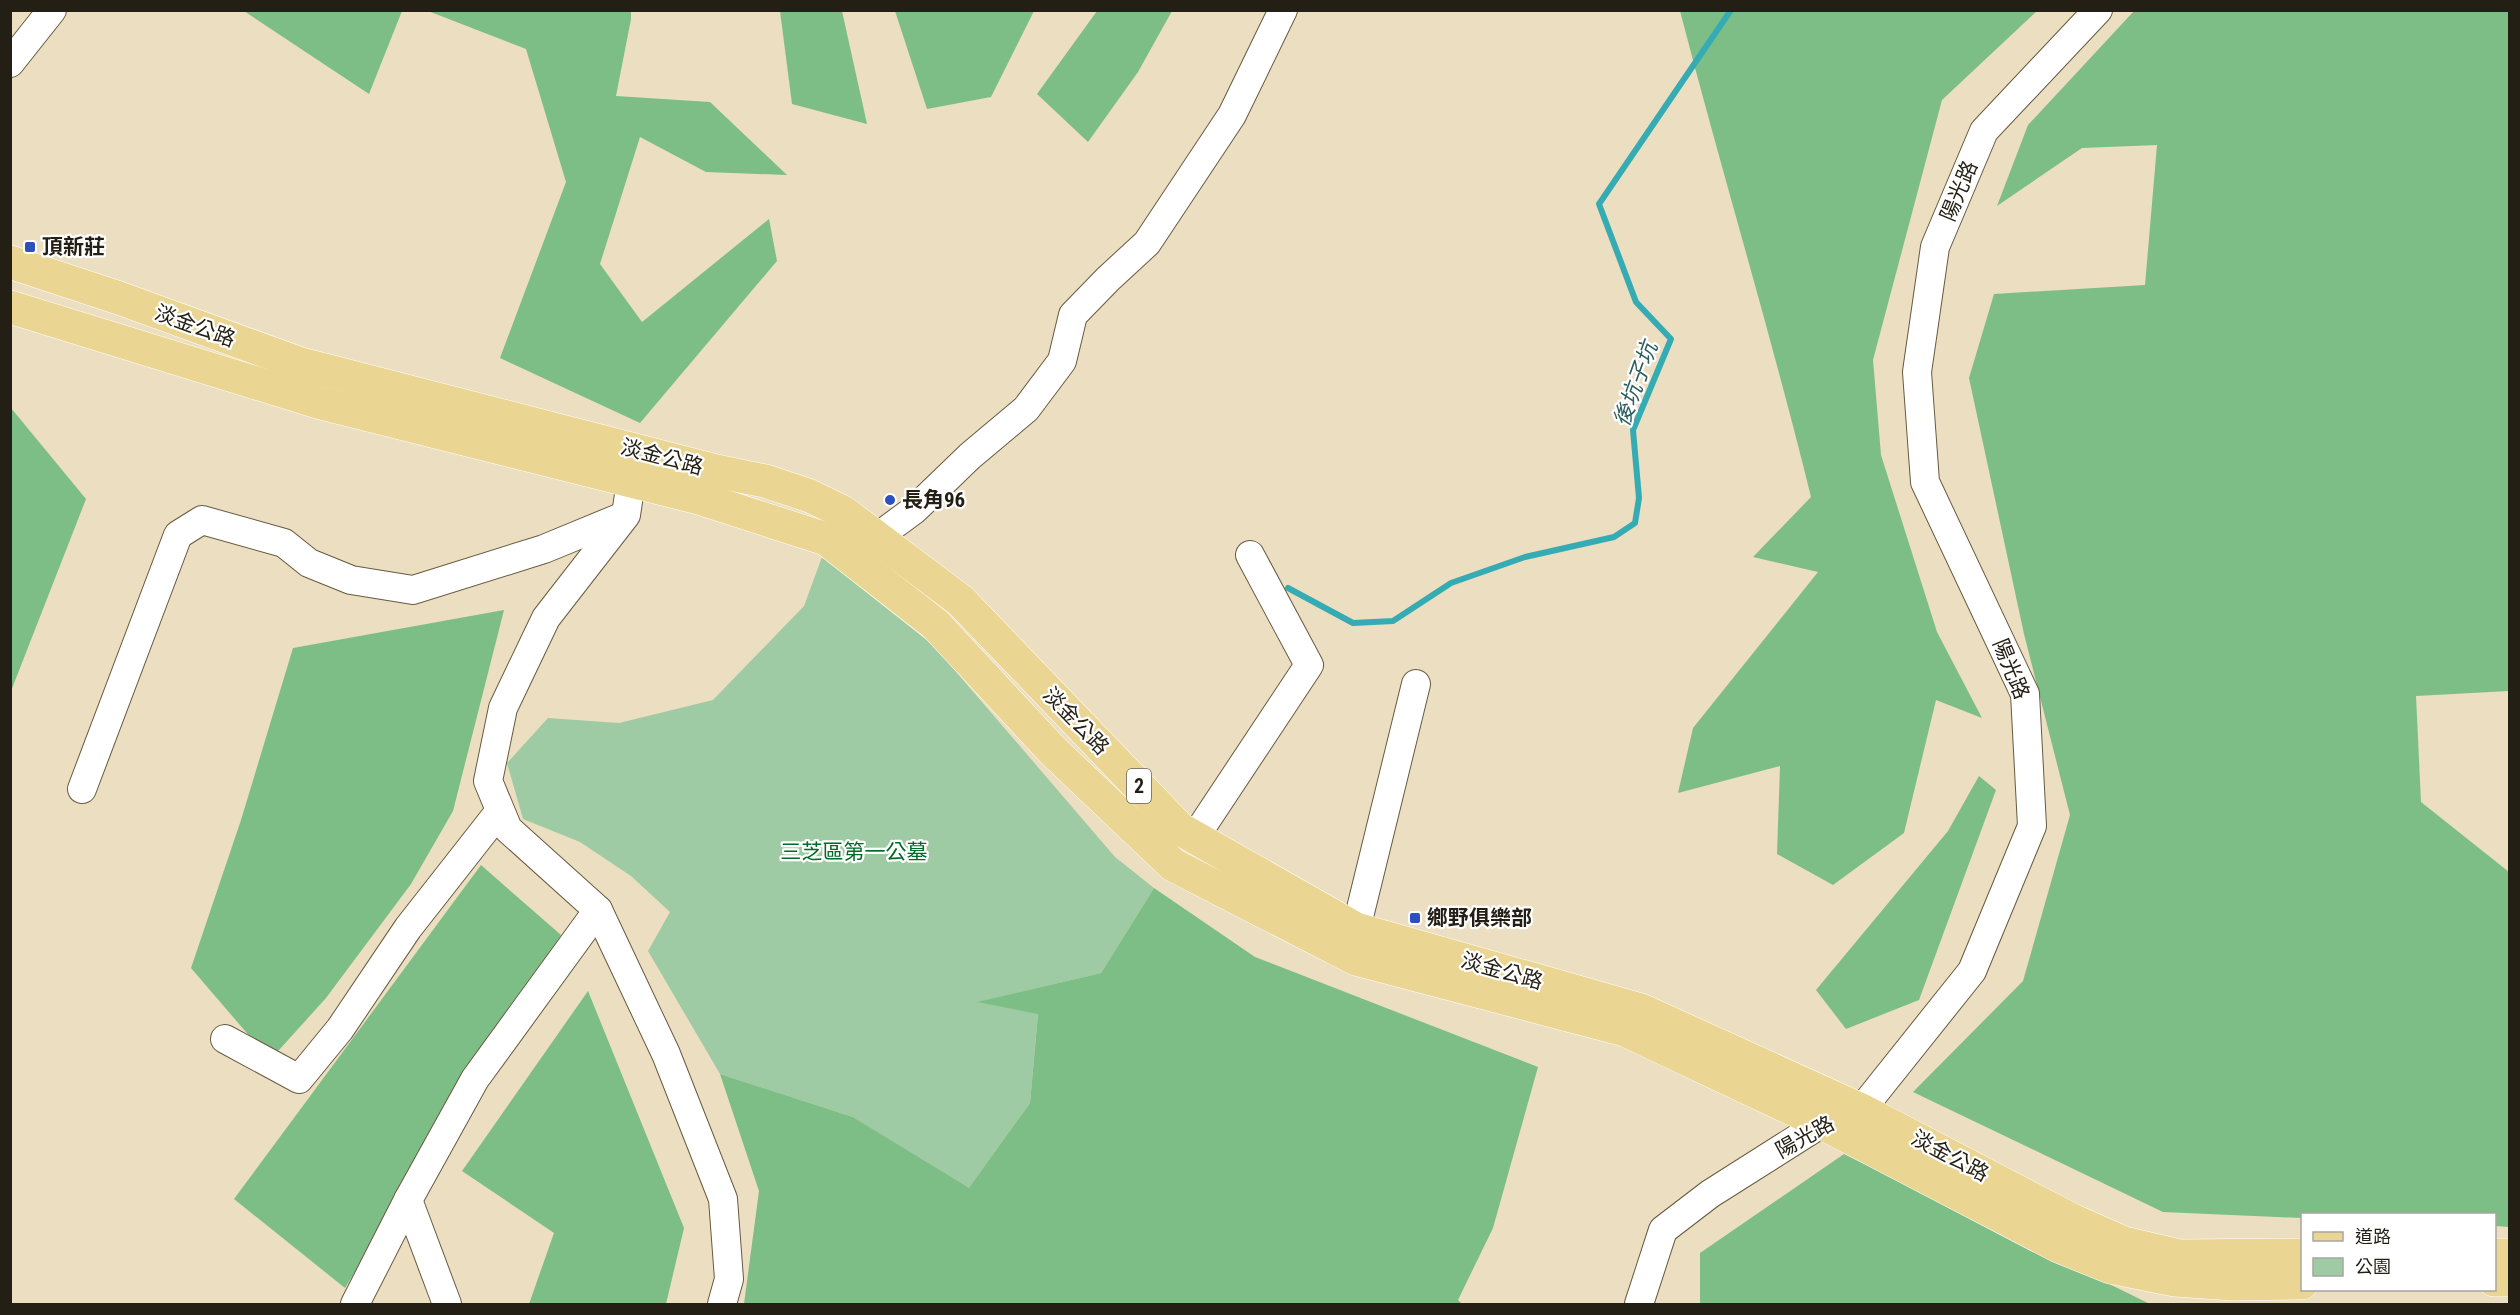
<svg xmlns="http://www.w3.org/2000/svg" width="2520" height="1315" font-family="'Roboto Condensed','Noto Sans TC',sans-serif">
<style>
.green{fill:#9fcba4}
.forest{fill:#7dbe87}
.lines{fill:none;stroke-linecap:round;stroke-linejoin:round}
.stream{stroke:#35acb3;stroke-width:6}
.minor-casing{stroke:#665a40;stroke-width:30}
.major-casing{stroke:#fff;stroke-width:34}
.minor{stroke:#fff;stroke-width:28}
.major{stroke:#ead692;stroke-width:33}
.poi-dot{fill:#2d4fbf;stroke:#fff;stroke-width:2}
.labels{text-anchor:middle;stroke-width:4.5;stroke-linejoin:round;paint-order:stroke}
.shield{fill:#fff;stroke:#66625a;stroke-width:1.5}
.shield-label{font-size:20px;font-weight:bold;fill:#241f14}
.street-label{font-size:21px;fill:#241f14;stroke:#fff}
.poi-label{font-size:21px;font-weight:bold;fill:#241f14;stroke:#fff;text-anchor:start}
.park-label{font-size:21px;fill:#006a27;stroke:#fff}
.water-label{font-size:22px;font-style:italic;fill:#2d5e61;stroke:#fff}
</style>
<rect width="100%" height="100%" fill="#ecdec0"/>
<!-- green -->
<path class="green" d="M822,557l112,89 181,211 39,31 -53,85 -122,29 59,11 -8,90 -61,86 -116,-72 -133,-43 -72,-123 22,-39 -39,-36 -51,-34 -57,-23 -16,-56 41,-45 71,5 94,-23 91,-94z"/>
<!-- forest -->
<g class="forest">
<path d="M244,11h158l-33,83z"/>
<path d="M428,11h203v8l-15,77 94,6 77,73 -81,-3 -66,-35 -40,127 42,58 127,-103 8,42 -137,162 -140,-65 66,-176 -40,-133z"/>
<path d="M780,11h62l25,113 -75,-20z"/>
<path d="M895,11v-1l139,1 -43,86 -64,12z"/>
<path d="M1097,11h75l-34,61 -50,70 -51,-48z"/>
<path d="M1680,11h357l-95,89 -69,260 8,95 56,177 45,86 -46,-18 -32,133 -71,52 -56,-31 3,-88 -102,27 15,-65 125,-156 -65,-15 58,-60c-40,-163 -89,-324 -131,-486z"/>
<path d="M2134,11h375v680l-93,5 5,106 88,70v355l-14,-1 -1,-12h-192v4l-139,-6 -250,-120 110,-111 47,-166 -46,-181 -55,-256 25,-84 151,-9 12,-140 -75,3 -85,58 31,-81z"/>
<path d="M11,408l75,91 -75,192z"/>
<path d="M504,610l-51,201 -42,73 -85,114 -56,62 -79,-92 50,-148 52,-172z"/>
<path d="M1979,776l17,14 -77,210 -73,29 -30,-39 132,-159z"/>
<path d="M481,865l80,70 -216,353 -111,-89z"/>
<path d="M1154,888l101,69 283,110 -45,161 -35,72 4,4h-718l15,-113 -39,-117 133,43 116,71 61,-85 8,-89 -61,-12 124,-29z"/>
<path d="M588,991l96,237 -18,76h-137l25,-71 -92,-62z"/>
<path d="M1844,1154l306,150h-450v-51z"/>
</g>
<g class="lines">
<!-- stream -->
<path class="stream" d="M1288,588l65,35 40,-2 58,-38 74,-26 89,-20 21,-14 4,-25 -6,-68 38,-91 -35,-37 -37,-98 132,-194"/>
<defs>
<g id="minor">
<path d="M10,63l42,-53"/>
<path d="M641,462l-10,19 -5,34 -80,103 -43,90 -15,73 20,48 90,81 68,144 57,145 6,80 -7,25"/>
<path d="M876,538l38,-28 56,-54 56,-47 36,-48 11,-46 35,-36 39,-36 85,-128 51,-105"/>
<path d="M82,789l96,-254 24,-15 82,23 25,20 42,17 62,10 131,-41 80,-33"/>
<path d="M1195,837l114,-172 -59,-110"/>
<path d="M1356,929l60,-245"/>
<path d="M225,1039l74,40 41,-50 68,-101 91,-116"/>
<path d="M408,1200l39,104"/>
<path d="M355,1304l53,-104 67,-121 123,-169"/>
<path d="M1639,1304l24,-74 47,-36 112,-71 39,-13 111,-139 60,-145 -7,-132 -100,-212 -8,-110 18,-125 49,-116 114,-121"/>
</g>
<g id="major">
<path d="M10,262l109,36 182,66 415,107 49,10 45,15 33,16 118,89 219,228 176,100 285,81 220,100 211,110 52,23 56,13 122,-1"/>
<path d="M10,307l311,96 378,95 127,41 109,85 118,127 120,114 183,94 269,71 197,93 236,123 52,21 65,13 58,4 69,-1"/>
<path d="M2494,1255h16"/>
<path d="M2494,1280h16"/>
</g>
</defs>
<!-- minor casing -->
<use href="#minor" class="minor-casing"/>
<!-- major casing -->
<use href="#major" class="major-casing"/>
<!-- minor -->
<use href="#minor" class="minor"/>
<!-- major -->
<use href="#major" class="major"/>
</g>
<!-- markers -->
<g class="poi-dot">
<rect x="24" y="241" width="12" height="12" rx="3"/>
<circle cx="890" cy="500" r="6"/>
<rect x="1409" y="912" width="12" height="12" rx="3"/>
</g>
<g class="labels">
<!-- shield labels -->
<rect class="shield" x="1127" y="769" width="24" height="34" rx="4.5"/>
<g class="shield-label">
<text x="1139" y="793">2</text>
</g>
<!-- street labels -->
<g class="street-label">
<text transform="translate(1959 191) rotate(-67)" y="7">陽光路</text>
<text transform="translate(195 326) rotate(20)" y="7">淡金公路</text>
<text transform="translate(662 457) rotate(15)" y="7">淡金公路</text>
<text transform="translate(2011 669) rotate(68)" y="7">陽光路</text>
<text transform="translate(1076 721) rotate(46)" y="7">淡金公路</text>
<text transform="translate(1502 971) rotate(16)" y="7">淡金公路</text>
<text transform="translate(1805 1137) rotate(-29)" y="7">陽光路</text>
<text transform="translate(1950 1156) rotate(28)" y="7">淡金公路</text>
</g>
<!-- poi labels -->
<g class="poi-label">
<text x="42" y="254">頂新莊</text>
<text x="902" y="507">長角96</text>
<text x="1427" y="925">鄉野俱樂部</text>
</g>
<!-- park labels -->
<g class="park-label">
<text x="854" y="859">三芝區第一公墓</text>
</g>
<!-- water labels -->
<g class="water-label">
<text transform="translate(1635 384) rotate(-70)" y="8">後坑子坑</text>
</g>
</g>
<!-- border -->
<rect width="2520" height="1315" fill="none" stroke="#241f14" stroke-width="24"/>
<!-- legend -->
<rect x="2301" y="1213" width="195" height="78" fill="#ffffff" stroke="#a7a5a1" stroke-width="1.5"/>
<rect x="2313" y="1232" width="30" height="9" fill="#ead692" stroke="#a7a5a1" stroke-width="1.5"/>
<text x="2355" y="1243" font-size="18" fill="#241f14">道路</text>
<rect x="2313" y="1258" width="30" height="18" fill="#9fcba4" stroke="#a7a5a1" stroke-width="1.5"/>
<text x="2355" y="1273" font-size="18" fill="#241f14">公園</text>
</svg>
